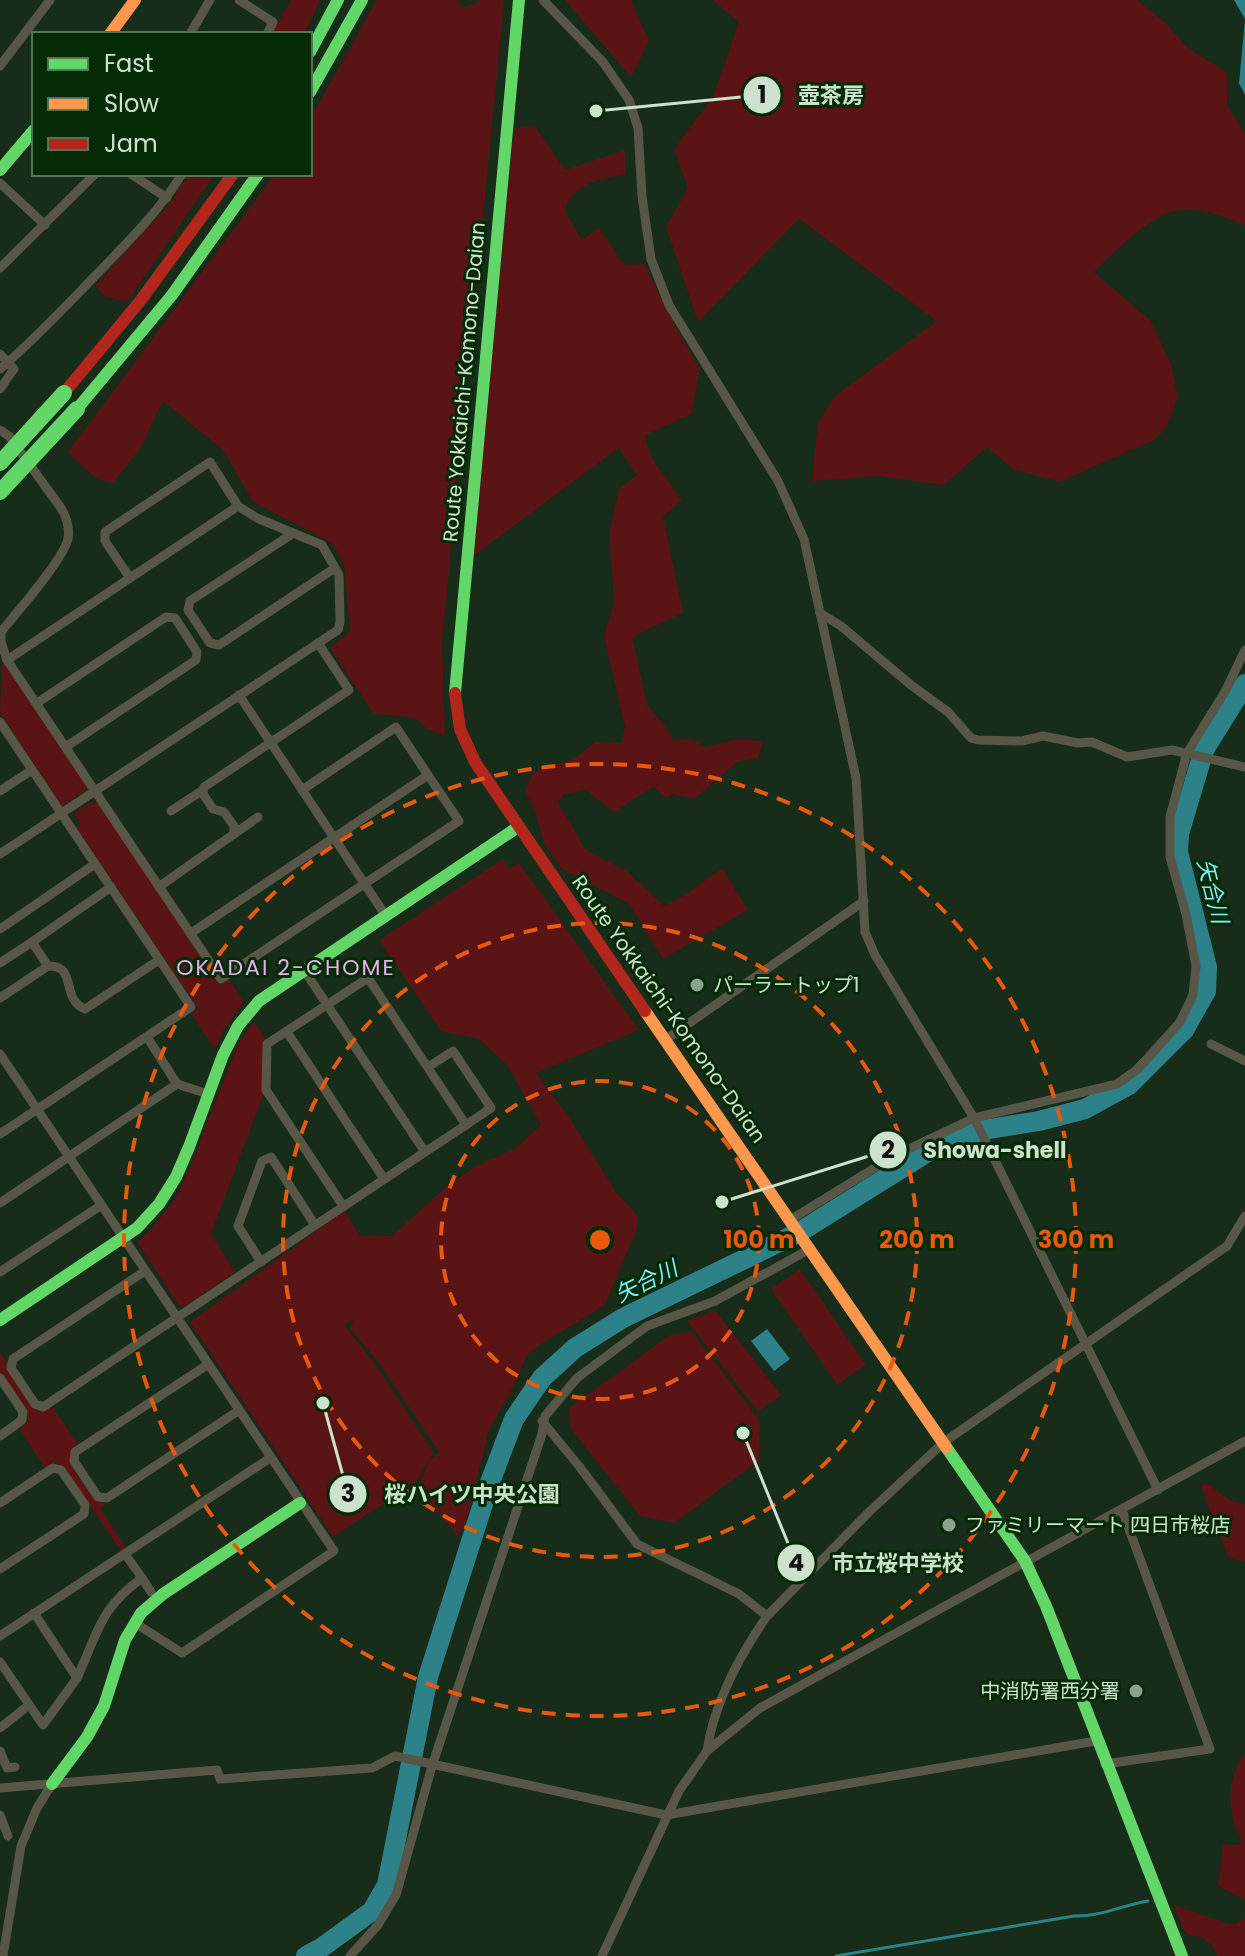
<svg xmlns="http://www.w3.org/2000/svg" width="1245" height="1956" font-family="Poppins,'Noto Sans JP',sans-serif">
<style>
.green{fill:#5a1415}
.water{fill:#2c8288}
.lines{fill:none;stroke-linecap:round;stroke-linejoin:round}
.stream{stroke:#2c8288;stroke-width:3}
.river{stroke:#2c8288;stroke-width:20}
.street{stroke:#585647;stroke-width:9}
.fast{stroke:#63d668;stroke-width:12}
.slow{stroke:#ff974d;stroke-width:12}
.jam{stroke:#b3261e;stroke-width:12}
.fast-bridge{stroke:#63d668;stroke-width:16}
.ring{fill:none;stroke:#e8590c;stroke-width:4;stroke-dasharray:14 10}
.poi-dot{fill:#8da28d;stroke:#042a06;stroke-width:3}
.labels{text-anchor:middle;stroke-width:6;stroke-linejoin:round;paint-order:stroke}
.street-label{font-size:20px;fill:#cde2cc;stroke:#042a06}
.poi-label{font-size:20px;fill:#cde2cc;stroke:#042a06;text-anchor:start}
.water-label{font-size:22px;font-style:italic;fill:#7feef9;stroke:#042a06}
.neighbourhood-label{font-size:22px;letter-spacing:2px;fill:#e7b1ec;stroke:#042a06}
.centre{fill:#e8590c;stroke:#042a06;stroke-width:4}
.ring-label{font-size:24px;text-anchor:middle;font-weight:bold;fill:#e8590c;stroke:#042a06;stroke-width:6;stroke-linejoin:round;paint-order:stroke}
.leader{fill:none;stroke:#cde2cc;stroke-width:3}
.callout-dot{fill:#cde2cc;stroke:#042a06;stroke-width:3}
.mark-label{font-size:24px;text-anchor:middle;font-weight:bold;fill:#111}
.callout-label{font-size:22px;text-anchor:middle;font-weight:bold;fill:#cde2cc;stroke:#042a06;stroke-width:6;stroke-linejoin:round;paint-order:stroke}
</style>
<rect width="100%" height="100%" fill="#172c19"/>
<!-- green -->
<g class="green">
<path d="M291,0h29l-16,34h-33z"/>
<path d="M377,0h81l4,8 20,-8h22l-62,643 3,93 -18,-7 -12,-11 -42,-5 -43,-65 20,-17 -6,-67 -12,-21 -79,-41 -30,-52 -60,-49 -23,48 -26,33c-19,2 -33,-18 -46,-30l207,-278h35v-55z"/>
<path d="M565,0h66l18,41 -18,36z"/>
<path d="M712,0h425l29,23 20,24 42,26 -1,32 18,29v91c-21,-8 -43,-18 -66,-15 -28,3 -65,43 -85,62l57,49 20,43 7,34 -13,31 -11,11 -95,42 -46,-13 -26,-22 -43,38 -65,-9 -67,5 6,-58 18,-28 101,-74 -138,-102 -101,103 -32,-95 22,-39 -14,-39 39,-52 26,-75z"/>
<path d="M535,126l30,44 60,-20v24c-23,5 -54,9 -60,37l17,29 17,-12 25,37 20,-1 35,69 21,36 -9,45 -47,22 9,24 29,40 -19,17 20,96 -45,21 -5,6 14,65 18,21 9,14 17,-1 14,8 33,-8 25,2 -5,17 -19,3 -45,38 -21,-5 -7,4 -13,-11 -39,25 -28,-22 -23,5 -5,7 27,47 43,23 36,34 23,-12 35,-26 26,42 -85,49 -34,-55 -68,-36 -17,-24 -8,-31 -11,-22 8,-18 7,-4 34,-10 21,-17 26,1 4,-16 -21,-91 10,-33 -5,-70 10,-44 18,-14 -18,-27 -146,108 41,-428z"/>
<path d="M188,174h27l-88,128 -23,-6 -9,-10 77,-85z"/>
<path d="M2,658l84,127 -1,6 -23,15 -62,-93z"/>
<path d="M91,802l8,1 121,182 9,-6 15,23 -21,29 -8,18 -24,-35 7,-6 -121,-180 4,-4 -7,-11z"/>
<path d="M503,859l6,10 10,-6 120,167 -103,43 31,41 50,80 17,17 4,7 -1,10 -32,77 -64,39 -14,11 -12,29 -26,46 -23,92 -8,14 -40,-49 12,-27 9,-8 -62,-92 -28,-32 4,-5 -1,-4 -8,6 29,36 61,92 -19,30 -82,54 -143,-215 154,-111 16,24 32,1 58,-53 28,-18 38,-17 25,-23 -34,-60 -28,-26 -38,-8 -62,-91z"/>
<path d="M254,1021l12,19 -2,53 -53,141 24,38 -49,34 -8,-2 -41,-62 15,-14 22,-28 15,-31 48,-123z"/>
<path d="M800,1269l66,96 -29,20 -66,-96z"/>
<path d="M715,1310l66,85 -23,17 -71,-91z"/>
<path d="M692,1332l68,89 -1,40 -85,62 -34,-7 -69,-87 -2,-21 101,-73z"/>
<path d="M0,1352l34,56 18,-2 26,38 -8,7c-1,17 19,47 35,53l-5,4 26,40 -5,3 -59,-85 -9,-3 -8,5 -26,-40 8,-5 1,-9 -28,-40z"/>
<path d="M1208,1484l22,16 15,5v57l-17,-6 -28,-71z"/>
<path d="M1245,1754v146l-27,-14 5,-42 15,1 4,-5c-2,-7 -7,-11 -8,-18 -6,-22 -5,-50 11,-68z"/>
<path d="M1174,1905l55,19h7l9,-7v39h-28l-5,-11 -11,-8 -12,-2 -5,-4z"/>
</g>
<!-- water -->
<g class="water">
<path d="M1234,0h11v95l-6,-12 6,-64z"/>
<path d="M767,1329l23,30 -16,12 -23,-30z"/>
</g>
<g class="lines">
<!-- stream -->
<path class="stream" d="M836,1956l238,-40c26,1 49,-11 74,-15"/>
<!-- river -->
<path class="river" d="M306,1956l15,-8 51,-37 15,-26 41,-208 61,-192 25,-66 28,-41 33,-30 48,-30 175,-85 136,-85 49,-18 56,-9 46,-12 44,-24 55,-55 22,-39 1,-24 -29,-115 1,-18 25,-84 41,-66"/>
<!-- street -->
<g class="street">
<path d="M239,0l34,22 -6,12"/>
<path d="M543,0l60,62 26,38 9,28 4,68 9,63 18,46 109,176 26,58 52,239 9,154 10,23 99,163 184,372"/>
<path d="M190,34l20,-34"/>
<path d="M0,66l50,-66"/>
<path d="M131,174l36,24"/>
<path d="M0,183l45,42"/>
<path d="M0,268l95,-94"/>
<path d="M0,354l14,15 -14,20"/>
<path d="M0,369c33,-28 63,-60 93,-91 32,-33 65,-65 89,-104"/>
<path d="M0,430l9,6 52,72c6,10 9,19 7,31 -5,21 -51,73 -67,93v10l6,18 214,319 238,-158 -31,-46 -237,158"/>
<path d="M292,534l-102,67 -2,9 22,33 9,2 116,-77"/>
<path d="M130,578l-25,-37v-9l105,-70 28,44"/>
<path d="M820,613l21,13 70,59 37,27 23,26 7,2 44,1 21,-5 35,7 14,-1 35,15 45,-7 73,17"/>
<path d="M239,695l147,221"/>
<path d="M37,703l129,-86 9,1 22,34 -1,8 -129,86"/>
<path d="M0,722l191,285 -191,127"/>
<path d="M302,790l94,-63 32,48"/>
<path d="M0,791l32,-21"/>
<path d="M171,811l32,-21"/>
<path d="M234,834l24,-17"/>
<path d="M0,854l338,-224 2,-8 -1,-47 -17,-30 -65,-27 -19,-12 -231,154"/>
<path d="M160,886l74,-52v-8l-10,-14 -11,-3 -10,-15 1,-7 145,-97 -31,-47"/>
<path d="M0,929l95,-65"/>
<path d="M32,942l79,-55"/>
<path d="M0,963l32,-21 16,24"/>
<path d="M0,998l48,-32c30,-1 12,33 37,43l74,-49"/>
<path d="M287,1032l97,147"/>
<path d="M147,1037l30,47"/>
<path d="M665,1040l199,-139"/>
<path d="M1211,1044l34,17"/>
<path d="M0,1054l334,497 -152,102 -47,-30"/>
<path d="M425,1152l41,-27"/>
<path d="M0,1203l177,-119 31,10"/>
<path d="M343,1206l-77,-116 1,-46 101,-66 98,147 25,-17 -38,-57 -25,16"/>
<path d="M790,1220l104,-64 80,-38 143,-34 21,-15 42,-47 13,-27 3,-29 -10,-52 -16,-57v-40l17,-64 39,-63 19,-40"/>
<path d="M261,1262l-23,-36 24,-65 9,-4 44,68"/>
<path d="M145,1271l-132,88 -2,9 24,36 8,3 382,-255 -121,-182"/>
<path d="M0,1272l100,-66"/>
<path d="M207,1365l-132,87 -1,9 24,36 9,1 131,-87"/>
<path d="M0,1378l23,34 -1,8 -22,16"/>
<path d="M542,1421l37,45 58,78 102,50 28,22"/>
<path d="M0,1503l53,-35 8,2 24,35 -1,9 -84,55"/>
<path d="M142,1578l9,14"/>
<path d="M0,1636l270,-178"/>
<path d="M0,1662l43,63 34,-47 -43,-65"/>
<path d="M77,1678c21,-45 22,-69 65,-100l-17,-24"/>
<path d="M0,1728l29,-23"/>
<path d="M0,1751l7,17 8,-1"/>
<path d="M707,1751c7,-48 33,-96 60,-135l102,-104 75,-70 283,-196 18,-30"/>
<path d="M1105,1764l105,-15 -88,-239"/>
<path d="M0,1788l217,-18 3,9 152,-11 23,-12 271,59 430,-74"/>
<path d="M0,1815l8,21"/>
<path d="M3,1956l18,-110 16,-38 15,-24"/>
<path d="M350,1956l28,-31 18,-30 36,-129 110,-332 3,-18 32,-38 70,-52 68,-25 95,-52"/>
<path d="M602,1956l77,-165 28,-40 53,-43 485,-267"/>
</g>
<!-- fast -->
<g class="fast">
<path d="M310,52l28,-52"/>
<path d="M310,92l52,-92"/>
<path d="M0,170l34,-40"/>
<path d="M77,409l95,-114 86,-121"/>
<path d="M455,693l64,-693"/>
<path d="M0,1320l137,-92 22,-24 17,-27 13,-30 34,-92 15,-29 21,-25 259,-174"/>
<path d="M946,1447l79,114 21,45 136,350"/>
<path d="M52,1784l35,-47 17,-31 21,-66 16,-27 22,-19 137,-91"/>
</g>
<!-- slow -->
<g class="slow">
<path d="M110,34l25,-34"/>
<path d="M645,1011l301,436"/>
</g>
<!-- jam -->
<g class="jam">
<path d="M64,393l77,-93 92,-126"/>
<path d="M455,693l5,36 15,33 170,249"/>
</g>
<!-- fast-bridge -->
<g class="fast-bridge">
<path d="M0,463l64,-70"/>
<path d="M0,492l77,-83"/>
</g>
</g>
<!-- distance rings -->
<g class="ring">
<circle cx="600" cy="1240" r="159"/>
<circle cx="600" cy="1240" r="317"/>
<circle cx="600" cy="1240" r="476"/>
</g>
<!-- markers -->
<g class="poi-dot">
<circle cx="697" cy="985" r="8"/>
<circle cx="949" cy="1525" r="8"/>
<circle cx="1136" cy="1691" r="8"/>
</g>
<g class="labels">
<!-- street labels -->
<g class="street-label">
<text transform="translate(464 382) rotate(-85)" y="7">Route Yokkaichi-Komono-Daian</text>
<text transform="translate(669 1009) rotate(55)" y="7">Route Yokkaichi-Komono-Daian</text>
</g>
<!-- poi labels -->
<g class="poi-label">
<text x="713" y="992">パーラートップ1</text>
<text x="965" y="1532">ファミリーマート 四日市桜店</text>
<text x="1120" y="1698" text-anchor="end">中消防署西分署</text>
</g>
<!-- water labels -->
<g class="water-label">
<text transform="translate(1213 891) rotate(76)" y="8">矢合川</text>
<text transform="translate(646 1281) rotate(-26)" y="8">矢合川</text>
</g>
<!-- neighbourhood labels -->
<g class="neighbourhood-label">
<text x="286" y="975">OKADAI 2-CHOME</text>
</g>
</g>
<circle cx="600" cy="1240" r="12" class="centre"/>
<g class="ring-label">
<text x="759" y="1248">100 m</text>
<text x="917" y="1248">200 m</text>
<text x="1076" y="1248">300 m</text>
</g>
<!-- callouts -->
<path class="leader" d="M596 111L762 95M722 1202L888 1150M323 1403L348 1494M743 1433L796 1563"/>
<g class="callout-dot">
<circle cx="596" cy="111" r="8"/>
<circle cx="722" cy="1202" r="8"/>
<circle cx="323" cy="1403" r="8"/>
<circle cx="743" cy="1433" r="8"/>
<circle cx="762" cy="95" r="20"/>
<circle cx="888" cy="1150" r="20"/>
<circle cx="348" cy="1494" r="20"/>
<circle cx="796" cy="1563" r="20"/>
</g>
<g class="mark-label">
<text x="762" y="103">1</text>
<text x="888" y="1158">2</text>
<text x="348" y="1502">3</text>
<text x="796" y="1571">4</text>
</g>
<g class="callout-label">
<text x="831" y="103">壺茶房</text>
<text x="995" y="1158">Showa-shell</text>
<text x="472" y="1502">桜ハイツ中央公園</text>
<text x="898" y="1571">市立桜中学校</text>
</g>
<!-- legend -->
<rect x="32" y="32" width="280" height="144" fill="#042a06" stroke="#547455" stroke-width="2"/>
<rect x="48" y="58" width="40" height="12" fill="#63d668" stroke="#547455" stroke-width="2"/>
<text x="104" y="72" font-size="24" fill="#cde2cc">Fast</text>
<rect x="48" y="98" width="40" height="12" fill="#ff974d" stroke="#547455" stroke-width="2"/>
<text x="104" y="112" font-size="24" fill="#cde2cc">Slow</text>
<rect x="48" y="138" width="40" height="12" fill="#b3261e" stroke="#547455" stroke-width="2"/>
<text x="104" y="152" font-size="24" fill="#cde2cc">Jam</text>
</svg>
